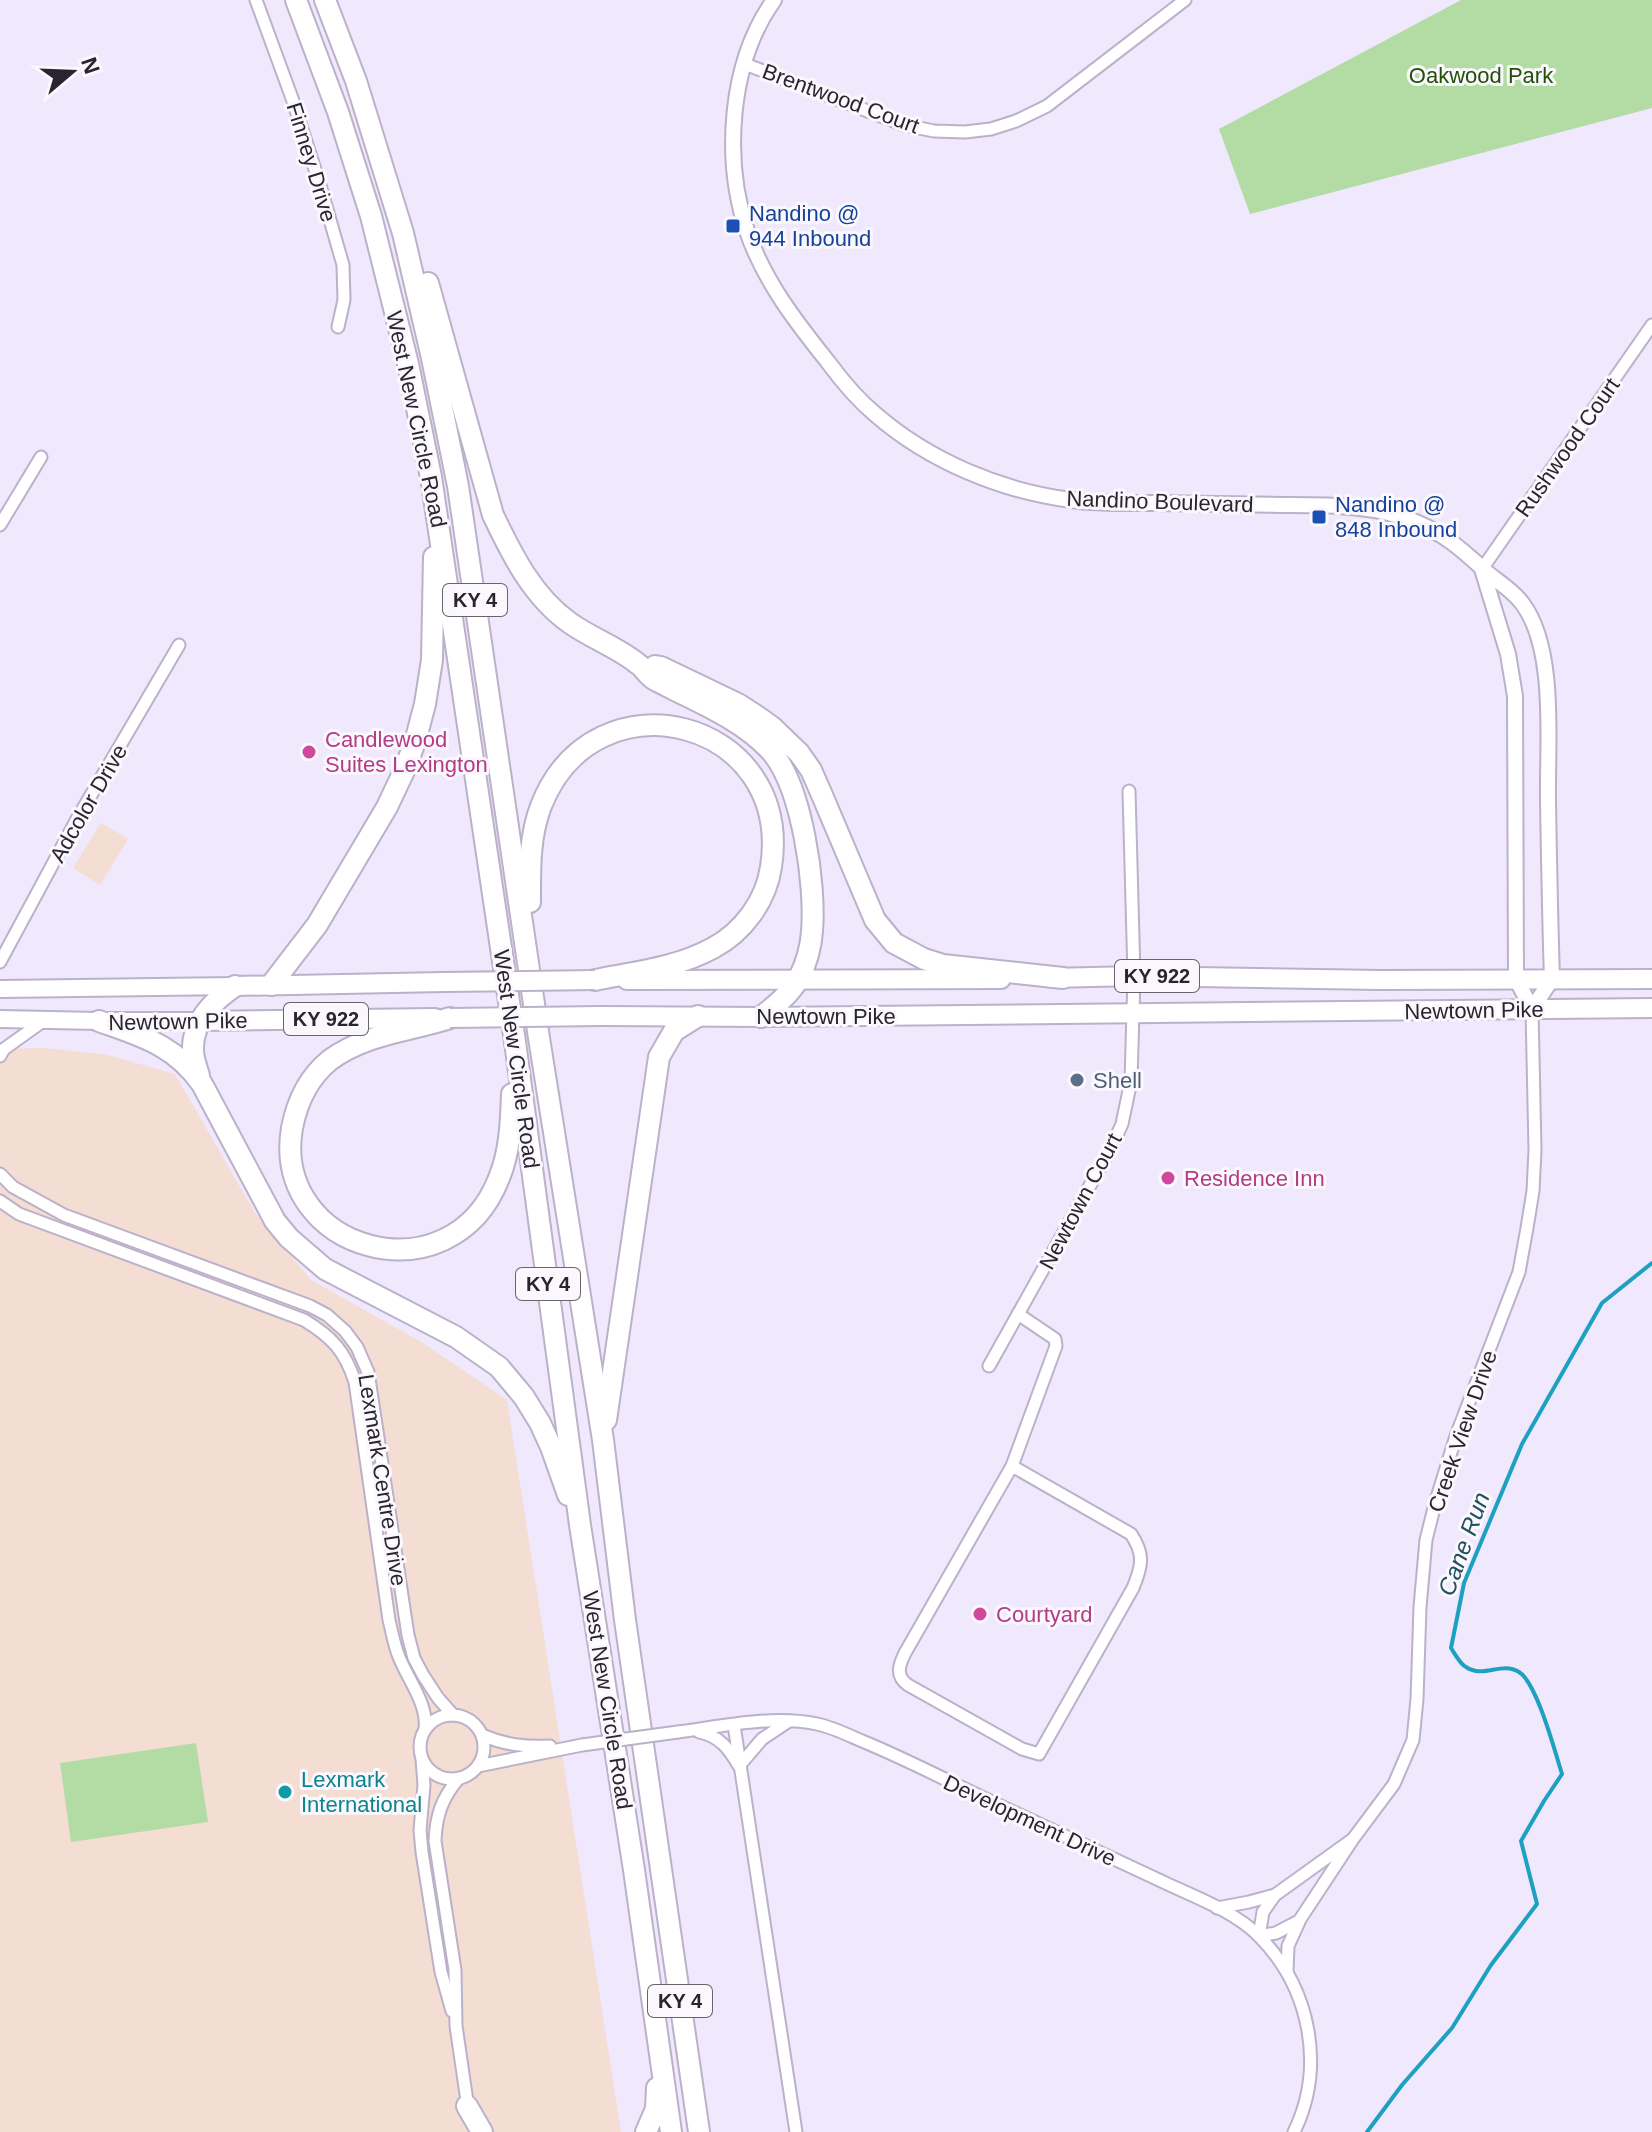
<svg xmlns="http://www.w3.org/2000/svg" width="1652" height="2132" font-family="Helvetica,sans-serif">
<style>
.industrial{fill:#f4ddd2}
.green{fill:#b2dca4}
.lines{fill:none;stroke-linecap:round;stroke-linejoin:round}
.stream{stroke:#1ea1c1;stroke-width:4}
.minor-casing{stroke:#bbb1c9;stroke-width:15}
.tertiary-casing{stroke:#bbb1c9;stroke-width:18}
.primary-casing{stroke:#bbb1c9;stroke-width:20}
.trunk-casing{stroke:#bbb1c9;stroke-width:22}
.motorway-casing{stroke:#bbb1c9;stroke-width:24}
.minor{stroke:#fff;stroke-width:11}
.tertiary{stroke:#fff;stroke-width:14}
.primary{stroke:#fff;stroke-width:16}
.trunk{stroke:#fff;stroke-width:18}
.motorway{stroke:#fff;stroke-width:20}
.minor-bridge-casing{stroke:#bbb1c9;stroke-width:15;stroke-linecap:butt}
.trunk-bridge-casing{stroke:#bbb1c9;stroke-width:22;stroke-linecap:butt}
.minor-bridge{stroke:#fff;stroke-width:11}
.trunk-bridge{stroke:#fff;stroke-width:18}
.transit-dot{fill:#1a4fb4;stroke:#faf8fd;stroke-width:3}
.hotel-dot{fill:#d1479c;stroke:#faf8fd;stroke-width:3}
.service-dot{fill:#5c6f8a;stroke:#faf8fd;stroke-width:3}
.culture-dot{fill:#0f9aa8;stroke:#faf8fd;stroke-width:3}
.labels{text-anchor:middle;stroke-width:6;stroke-linejoin:round;paint-order:stroke}
.shield{fill:#faf8fd;stroke:#67646c;stroke-width:2}
.shield-label{font-size:20px;font-weight:bold;fill:#28252e}
.park-label{font-size:22px;fill:#205106;stroke:#faf8fd}
.street-label{font-size:22px;fill:#28252e;stroke:#faf8fd}
.transit-label{font-size:22px;fill:#164399;stroke:#faf8fd;text-anchor:start}
.hotel-label{font-size:22px;fill:#b23c85;stroke:#faf8fd;text-anchor:start}
.service-label{font-size:22px;fill:#4e5e75;stroke:#faf8fd;text-anchor:start}
.culture-label{font-size:22px;fill:#0d838f;stroke:#faf8fd;text-anchor:start}
.water-label{font-size:24px;font-style:italic;fill:#1f505e;stroke:#faf8fd}
</style>
<rect width="100%" height="100%" fill="#f0e8fc"/>
<!-- industrial -->
<g class="industrial">
<path d="M101,823l27,16 -28,46 -27,-17z"/>
<path d="M44,1048l64,7 67,19 80,139 56,67 112,63 84,57 114,732h-621v-1083z"/>
</g>
<!-- green -->
<g class="green">
<path d="M1461,0h191v108l-402,106 -31,-85z"/>
<path d="M196,1743l12,79 -137,20 -11,-79z"/>
</g>
<g class="lines">
<!-- stream -->
<path class="stream" d="M1367,2132l35,-47 50,-57 39,-63 46,-61 -16,-63 23,-40 18,-27c-7,-22 -25,-91 -43,-102 -18,-11 -35,7 -53,-5 -6,-3 -11,-13 -15,-19l13,-65 58,-139 80,-141 50,-40"/>
<defs>
<g id="minor">
<path d="M256,0l37,101 27,84 23,80 1,35 -6,27"/>
<path d="M745,64l159,61 30,6 31,1 26,-3 25,-8 31,-15 138,-106"/>
<path d="M0,525l41,-68"/>
<path d="M1482,569l170,-244"/>
<path d="M0,962l77,-143 102,-174"/>
<path d="M0,1056l4,-7 42,-30"/>
<path d="M0,1174l13,13 51,28 246,91 17,9 18,16 12,16 11,25 40,263 6,23 9,17 15,23 15,17"/>
<path d="M0,1201l19,13 285,106c28,17 41,31 51,62l34,238c3,12 5,25 10,37 9,23 29,47 26,72"/>
<path d="M989,1366l122,-218 11,-24 9,-43 3,-105 -5,-185"/>
<path d="M1012,1466l119,68c14,21 11,32 2,54l-94,166 -17,-5 -114,-64c-13,-9 -9,-20 -3,-32l107,-187 44,-120 -1,-7 -37,-25"/>
<circle cx="452" cy="1747" r="32"/>
<path d="M734,1725l62,407"/>
<path d="M678,1732c45,-6 94,-17 139,-8 15,3 31,11 45,17 49,20 95,45 143,67 51,24 103,48 154,72 33,16 74,30 100,56 51,52 67,130 35,196"/>
<path d="M699,1732c21,4 30,17 40,34l23,-27 27,-18"/>
<path d="M482,1735c23,10 43,12 68,11"/>
<path d="M422,1759l2,26 -4,45 2,22 19,120 11,39"/>
<path d="M478,1766l104,-21"/>
<path d="M459,1778c-17,20 -23,37 -24,63l20,129 1,56 12,82"/>
<path d="M1353,1839l-78,56 -12,17 -4,24 17,-3 23,-12 54,-82 41,-55 19,-44 4,-41 3,-92 6,-67 9,-36 21,-68 63,-164 8,-44 6,-37 2,-41 -3,-141"/>
<path d="M1217,1908l32,-6 26,-7"/>
<path d="M1287,1971l1,-25 11,-24"/>
</g>
<path id="tertiary" d="M774,0c-45,63 -51,159 -27,231 17,50 49,91 81,131 14,19 29,37 47,52 54,47 126,77 196,86 28,4 57,3 85,3 42,1 83,1 125,2 45,0 95,-1 137,18 26,11 43,26 63,44 13,13 30,21 41,36 35,46 25,141 26,197 1,60 2,119 4,179l-20,30 -16,-30 -1,-283 -7,-42 -26,-85"/>
<g id="primary">
<path d="M0,989l235,-3"/>
<path d="M0,1019l99,2h102"/>
</g>
<g id="trunk">
<path d="M1051,978l83,-2 246,4 272,-1"/>
<path d="M627,980l374,-1"/>
<path d="M235,986l209,-4"/>
<path d="M601,1016l160,1 891,-9"/>
<path d="M201,1021l234,-3"/>
</g>
<g id="motorway">
<path d="M296,0l42,112 33,104 37,148 23,113 84,565 65,483 54,345 37,262"/>
<path d="M325,0l31,81 47,152 29,125 26,128 81,552 64,402 22,180 74,512"/>
<path d="M428,283l65,232c19,40 40,82 77,108 21,15 49,25 68,41 5,3 8,9 13,13 4,4 11,6 16,9 35,18 75,34 103,64 32,35 46,135 42,181 -1,16 -6,33 -13,47 -9,16 -24,28 -38,39"/>
<path d="M655,666l6,1 77,37 20,13 14,10 27,26 12,17 11,25 53,125 19,23 30,16 19,6 120,13"/>
<path d="M530,902c0,-32 -1,-65 11,-96 54,-138 253,-87 230,61 -5,34 -28,65 -58,81 -37,20 -78,24 -118,32"/>
<path d="M271,985l46,-60 70,-118 17,-36 11,-29 10,-38 7,-44 2,-103"/>
<path d="M450,1018c-40,13 -85,16 -120,42 -21,17 -33,42 -38,68 -21,123 159,174 207,50 11,-26 12,-56 13,-84"/>
<path d="M99,1021c42,15 76,24 103,63l73,137 14,17 36,31 131,68 43,30 25,30 16,26 11,24 17,48"/>
<path d="M199,1076c-2,-8 -6,-17 -6,-26 -1,-28 21,-50 42,-64"/>
<path d="M606,1420l53,-363 15,-26 24,-15"/>
<path d="M467,2106l15,26"/>
<path d="M646,2132l10,-23 1,-21"/>
</g>
</defs>
<!-- minor casing -->
<use href="#minor" class="minor-casing"/>
<!-- tertiary casing -->
<use href="#tertiary" class="tertiary-casing"/>
<!-- primary casing -->
<use href="#primary" class="primary-casing"/>
<!-- trunk casing -->
<use href="#trunk" class="trunk-casing"/>
<!-- motorway casing -->
<use href="#motorway" class="motorway-casing"/>
<!-- minor -->
<use href="#minor" class="minor"/>
<!-- tertiary -->
<use href="#tertiary" class="tertiary"/>
<!-- primary -->
<use href="#primary" class="primary"/>
<!-- trunk -->
<use href="#trunk" class="trunk"/>
<!-- motorway -->
<use href="#motorway" class="motorway"/>
<defs>
<path id="minor-bridge" d="M582,1745l96,-13"/>
<g id="trunk-bridge">
<path d="M444,982l151,-2"/>
<path d="M450,1018l151,-2"/>
</g>
</defs>
<!-- minor-bridge casing -->
<use href="#minor-bridge" class="minor-bridge-casing"/>
<!-- trunk-bridge casing -->
<use href="#trunk-bridge" class="trunk-bridge-casing"/>
<!-- minor-bridge -->
<use href="#minor-bridge" class="minor-bridge"/>
<!-- trunk-bridge -->
<use href="#trunk-bridge" class="trunk-bridge"/>
</g>
<!-- markers -->
<g class="transit-dot">
<rect x="725" y="218" width="16" height="16" rx="4"/>
<rect x="1311" y="509" width="16" height="16" rx="4"/>
</g>
<g class="hotel-dot">
<circle cx="309" cy="752" r="8"/>
<circle cx="1168" cy="1178" r="8"/>
<circle cx="980" cy="1614" r="8"/>
</g>
<circle class="service-dot" cx="1077" cy="1080" r="8"/>
<circle class="culture-dot" cx="285" cy="1792" r="8"/>
<g class="labels">
<!-- shield labels -->
<g class="shield">
<rect x="443" y="584" width="64" height="32" rx="6"/>
<rect x="1115" y="960" width="84" height="32" rx="6"/>
<rect x="284" y="1003" width="84" height="32" rx="6"/>
<rect x="516" y="1268" width="64" height="32" rx="6"/>
<rect x="648" y="1985" width="64" height="32" rx="6"/>
</g>
<g class="shield-label">
<text x="475" y="607">KY 4</text>
<text x="1157" y="983">KY 922</text>
<text x="326" y="1026">KY 922</text>
<text x="548" y="1291">KY 4</text>
<text x="680" y="2008">KY 4</text>
</g>
<!-- park labels -->
<g class="park-label">
<text x="1481" y="83">Oakwood Park</text>
</g>
<!-- street labels -->
<g class="street-label">
<text transform="translate(841 98) rotate(20)" y="8">Brentwood Court</text>
<text transform="translate(312 162) rotate(73)" y="8">Finney Drive</text>
<text transform="translate(417 419) rotate(78)" y="8">West New Circle Road</text>
<text transform="translate(1567 447) rotate(-55)" y="8">Rushwood Court</text>
<text transform="translate(1160 501) rotate(2)" y="8">Nandino Boulevard</text>
<text transform="translate(88 803) rotate(-60)" y="8">Adcolor Drive</text>
<text transform="translate(1474 1010) rotate(-1)" y="8">Newtown Pike</text>
<text x="826" y="1024">Newtown Pike</text>
<text transform="translate(178 1021) rotate(-1)" y="8">Newtown Pike</text>
<text transform="translate(517 1059) rotate(82)" y="8">West New Circle Road</text>
<text transform="translate(1080 1201) rotate(-62)" y="8">Newtown Court</text>
<text transform="translate(1462 1431) rotate(-71)" y="8">Creek View Drive</text>
<text transform="translate(383 1480) rotate(81)" y="8">Lexmark Centre Drive</text>
<text transform="translate(608 1700) rotate(81)" y="8">West New Circle Road</text>
<text transform="translate(1030 1820) rotate(25)" y="8">Development Drive</text>
</g>
<!-- transit labels -->
<g class="transit-label">
<text x="749" y="221">Nandino @<tspan x="749" dy="25">944 Inbound</tspan></text>
<text x="1335" y="512">Nandino @<tspan x="1335" dy="25">848 Inbound</tspan></text>
</g>
<!-- hotel labels -->
<g class="hotel-label">
<text x="325" y="747">Candlewood<tspan x="325" dy="25">Suites Lexington</tspan></text>
<text x="1184" y="1186">Residence Inn</text>
<text x="996" y="1622">Courtyard</text>
</g>
<!-- service labels -->
<g class="service-label">
<text x="1093" y="1088">Shell</text>
</g>
<!-- culture labels -->
<g class="culture-label">
<text x="301" y="1787">Lexmark<tspan x="301" dy="25">International</tspan></text>
</g>
<!-- water labels -->
<g class="water-label">
<text transform="translate(1464 1544) rotate(-70)" y="8">Cane Run</text>
</g>
</g>
<!-- north arrow -->
<g transform="translate(72 72) rotate(71)" stroke="#faf8fd" stroke-width="6" paint-order="stroke">
<path d="M0-6L14 30L0 20L-14 30Z" fill="#28252e"/>
<text y="-12" font-size="22" font-weight="bold" text-anchor="middle" fill="#28252e">N</text>
</g>
</svg>
